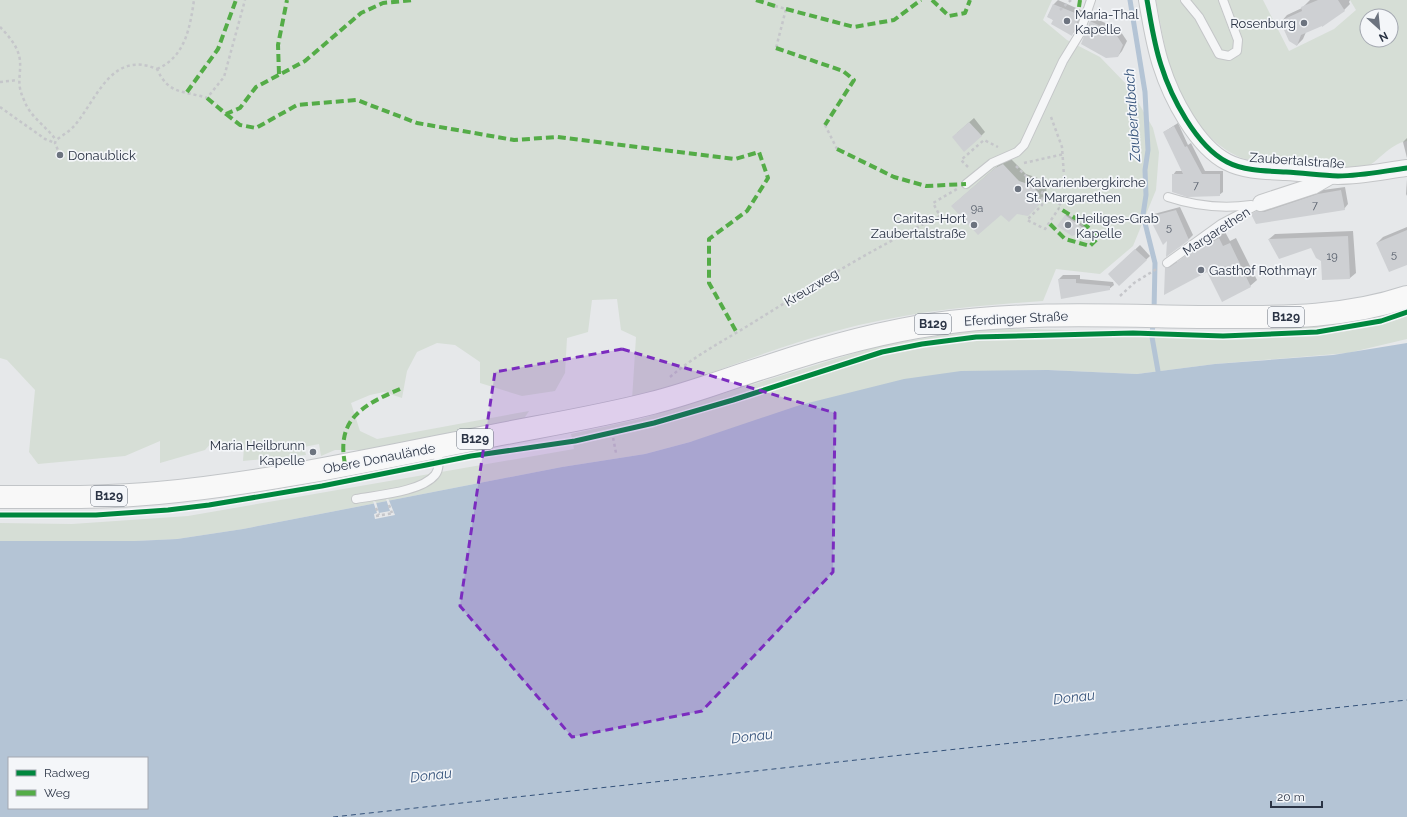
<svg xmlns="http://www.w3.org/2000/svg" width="1407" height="817" font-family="Raleway,sans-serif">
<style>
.green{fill:#d6ded6;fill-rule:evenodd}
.water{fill:#b4c4d5;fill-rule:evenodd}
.pier{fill:#e6e8ea}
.shadow{fill:#0003}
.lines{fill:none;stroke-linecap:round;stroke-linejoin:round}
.stream{stroke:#b4c4d5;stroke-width:5}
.ferry{stroke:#34527a;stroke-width:1;stroke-dasharray:5 4;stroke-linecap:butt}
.building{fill:#ced0d3}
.service-casing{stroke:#c4c6c8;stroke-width:10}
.minor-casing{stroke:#c4c6c8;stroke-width:18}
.primary-casing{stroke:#c2c5c8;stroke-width:24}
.path{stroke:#c5c6ca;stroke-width:2.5;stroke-dasharray:3 3;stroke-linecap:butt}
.service{stroke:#f5f6f7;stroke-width:8}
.minor{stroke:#f5f6f7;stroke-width:16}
.primary{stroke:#f8f8f8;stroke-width:22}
.quiet{stroke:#54ac47;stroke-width:4;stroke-dasharray:8 4;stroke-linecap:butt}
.cycleway-casing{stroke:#f4f6f9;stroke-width:8}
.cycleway{stroke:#00873e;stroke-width:5}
.marked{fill:#7b2cbf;fill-opacity:0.2;stroke:#7b2cbf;stroke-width:3;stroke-dasharray:8 5;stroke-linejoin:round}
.poi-dot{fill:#6c737f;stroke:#f4f6f9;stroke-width:1.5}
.labels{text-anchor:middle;stroke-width:3.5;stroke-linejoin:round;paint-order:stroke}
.number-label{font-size:11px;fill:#545c69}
.shield{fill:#f4f6f9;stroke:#676e7b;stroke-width:1}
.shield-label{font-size:12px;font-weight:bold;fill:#2b3445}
.poi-label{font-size:13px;fill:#2b3445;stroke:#f4f6f9;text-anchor:start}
.street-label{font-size:13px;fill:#2b3445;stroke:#f4f6f9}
.water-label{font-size:14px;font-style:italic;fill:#34527a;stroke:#f4f6f9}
</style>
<rect width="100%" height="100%" fill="#e6e8ea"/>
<!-- green -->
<g class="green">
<path d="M0,0h1052l-9,20 24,20 33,17 30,31 23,40 6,24 -3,38 -23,56 -33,28 -44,-5 -13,32c-73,5 -137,11 -207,30 -69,19 -136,47 -204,69l4,-63 -15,-7 -4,-31 -25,1 -4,32 -21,6 -2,35 -10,18 -33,5 -42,-13v-21l-25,-17 -18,-2 -20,9 -10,19 -5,27 -18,-6 -14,3 -19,8 9,28 17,8 152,-28 -8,12 -135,27h-51l-14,6 -2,-12 -15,3 2,8 -63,6 1,-15 -32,-4 -7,8 -45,13v-22l-35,15 -87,8 -9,-12 6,-62 -28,-30 -7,-2z"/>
<path d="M1156,0h107l26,51 45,-22 22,-19 -6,-10h57v141c-18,3 -31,23 -40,25 -23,4 -48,1 -70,-1 -20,-1 -42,-1 -60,-9 -36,-17 -59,-60 -69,-96 -5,-20 -8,-40 -12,-60zM1367,16h24v24h-24z"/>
<path d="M1407,308v31l-59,14 -133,11 -78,10 -89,-4 -42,1 -316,71 -45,12 -83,13 -319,62 -66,10 -42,2h-135v-18l72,1 116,-8 386,-67 -3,-15 69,-15 241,-74 108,-17 237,6 123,-12z"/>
</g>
<!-- water -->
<path class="water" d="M1407,343v474h-1407v-276h135l42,-2 66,-10 319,-62 83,-13 45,-12 110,-37 104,-26 57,-8 87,-1 89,4 78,-10 118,-9zM9,758h138v50h-138z"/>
<!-- pier -->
<path class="pier" d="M388,498l7,17 -20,4 -1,-5 3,-1 -4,-12 3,1 3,11 11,-2 -4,-12z"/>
<!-- shadow -->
<g class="shadow">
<path d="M1058,0l25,11 -7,19 -4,4 -24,-18 6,-12z"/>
<path d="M1310,0h40l-1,2 1,2 -6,6 -38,22 -3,7 -6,6 -16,-23 6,-7 15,-7z"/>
<path d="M1094,18l25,11 8,12 -5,10 -4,5 -28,-34z"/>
<path d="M974,118l11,14 -4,4 -24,-3z"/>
<path d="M1178,123l10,22 3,-2 14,28h18v21l-4,3 -46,-20 3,-4h7l-19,-39z"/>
<path d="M1407,138v20l-4,-16z"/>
<path d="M1010,158l16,16 12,4 8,8 1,10 -20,19 -10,-2 -16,1 -49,-8 51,-45z"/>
<path d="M1407,179v17l-1,-2z"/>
<path d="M1345,187l3,17 -4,5 -91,5 9,-6h7l54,-18z"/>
<path d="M1180,207l13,28 -4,4 -21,-1 -18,-21 4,-3z"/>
<path d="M1067,214l20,13 -15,7 -7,-18z"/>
<path d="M1407,227v37l-30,-21 6,-6z"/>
<path d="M1353,231l3,42 -6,5 -27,1 -1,-19 -10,-14 -43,-7 6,-5z"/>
<path d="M1225,232l5,9 6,-3 21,42 -7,6 -43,-15 -41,-2 7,-7h5l23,-17z"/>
<path d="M1140,245l10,11 -31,29 -10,-11z"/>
<path d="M1063,275h17v4l33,3 1,3 -5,4 -47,8 -3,-18z"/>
</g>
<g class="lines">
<!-- stream -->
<g class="stream">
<path d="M1130,0l15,92 3,58 -3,20 1,25 -3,20 12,48 -1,49"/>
<path d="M1153,322l-1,15 6,34"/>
</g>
<!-- ferry -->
<path class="ferry" d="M333,817l1074,-117"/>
</g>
<!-- building -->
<g class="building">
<path d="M1318,0h20l7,11 -23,16v-1l-21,9 -4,11 -8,-5 -9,-20 22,-10 -1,-4z"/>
<path d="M1053,4l27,11 -8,21 -21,-12 2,-4 -6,-3z"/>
<path d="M1090,21l25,12 8,12 -5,12 -12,1 -25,-14z"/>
<path d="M969,122l13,14 -18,16 -12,-15z"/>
<path d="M1174,126l11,21 2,-1 15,28h18v22l-33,1 -15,-5v-18h11l-20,-42z"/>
<path d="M1003,164l16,17 12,4 8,8 1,11 -12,12 -11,-2 -8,8 -8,-7 -23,20 -27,-29 44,-38z"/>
<path d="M1341,190l4,20 -89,14 -5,-10 6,-3 7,1 54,-18z"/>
<path d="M1176,210l13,30 -23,17 1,-16 -4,4 -14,-28z"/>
<path d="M1065,215l21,15 -14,6 -15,-10z"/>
<path d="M1407,230v35l-18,7 -13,-29z"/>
<path d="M1348,236l2,43 -28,1 -1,-19 -5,-3 -5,-10 -32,11 -11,-20z"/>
<path d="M1219,238l4,8 7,-3 21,44 -29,15 -15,-30 -43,23 1,-27 5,-1 24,-17 1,2z"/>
<path d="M1135,249l12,11 -28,26 -11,-12z"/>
<path d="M1058,279h18v4l34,3v4l-49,9z"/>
</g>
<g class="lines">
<defs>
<g id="service">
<path d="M1185,0l14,17 20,37 10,2 8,-5 1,-11 -15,-40"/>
<path d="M966,184l26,-21 25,-11 7,-7 39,-84 16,-26 12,-35"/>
<path d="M1168,197c27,9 54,12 83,8"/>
<path d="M1167,263l54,-39 40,-21"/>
<path d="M356,499c21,-4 65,-7 79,-24 6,-7 3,-19 2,-27"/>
</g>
<g id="minor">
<path d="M1147,0c4,22 7,44 14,65 10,32 35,81 66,97 17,9 39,9 59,10 17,1 34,3 52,4 23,0 46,-5 69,-8"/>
<path d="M1261,203l52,-17 19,-11"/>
</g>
<path id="primary" d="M0,497c53,0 105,1 158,-4 107,-10 213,-33 318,-54 59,-12 118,-21 176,-36 40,-10 78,-25 117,-37 54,-18 110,-34 167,-42 90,-13 181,-8 272,-7 69,0 133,2 199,-20"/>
</defs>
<!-- service casing -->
<use href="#service" class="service-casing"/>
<!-- minor casing -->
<use href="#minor" class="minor-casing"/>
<!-- primary casing -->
<use href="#primary" class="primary-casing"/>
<!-- path -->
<g class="path">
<path d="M775,6l11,3 -10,39"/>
<path d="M1060,10l11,-10"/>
<path d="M0,27c9,9 19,21 20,34 1,16 -4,22 4,39 6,17 22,26 32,40"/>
<path d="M157,69c28,-12 33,-41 37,-69"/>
<path d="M0,82l18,-2"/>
<path d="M0,107l45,32 10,4"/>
<path d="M1051,117l11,30 2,29"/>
<path d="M825,125l12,24"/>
<path d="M60,155l-5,-12 1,-3c7,-5 14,-9 19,-15 23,-28 37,-75 82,-56 12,26 25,21 50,29l17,-21 21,-77"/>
<path d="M1024,163l40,-9"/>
<path d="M1016,166l26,26v13l-15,15 18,9 16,-24 -19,-13"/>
<path d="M968,167l-7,-7 23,-20 14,7"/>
<path d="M1120,296l14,-13 24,-15"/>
<path d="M670,377c28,-24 61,-40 92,-60 58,-36 116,-71 178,-101l-7,-13 24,-14"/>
<path d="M612,432l4,21"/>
<path d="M389,505l3,8"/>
<path d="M376,508l3,7"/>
<path d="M376,516l18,-3"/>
</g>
<!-- service -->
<use href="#service" class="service"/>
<!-- minor -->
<use href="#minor" class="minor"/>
<!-- primary -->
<use href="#primary" class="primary"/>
<!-- quiet -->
<g class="quiet">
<path d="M756,0l19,6"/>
<path d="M932,0l17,16 16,-3 5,-13"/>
<path d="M1079,7l1,-7"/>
<path d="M786,9l68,18 40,-7 27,-20"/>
<path d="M776,48l67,23 11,9 -29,45"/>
<path d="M279,74l-1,-29 9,-45"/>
<path d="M187,92l31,-43 18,-49"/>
<path d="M207,98l19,16 14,-6 16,-21 49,-26 56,-48 22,-10 32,-3"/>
<path d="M226,114l14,11 16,3 41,-23 60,-5 60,23 97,17 43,-3 178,22 24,-7 9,26 -21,33 -38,28v44l28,50"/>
<path d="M837,149l57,28 32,9 40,-2"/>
<path d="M1050,224l15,15 25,7 8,-8 -13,-14 -26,-16"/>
<path d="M345,464c-9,-45 18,-59 55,-75"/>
</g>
<defs>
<g id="cycleway">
<path d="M1147,0c4,22 7,44 14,65 10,32 35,81 66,97 17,9 39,9 59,10 17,1 34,3 52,4 23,0 46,-5 69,-8"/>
<path d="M0,515h96l72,-5 41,-5 113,-19 149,-30 104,-15 79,-18 79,-23 149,-48 40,-8 54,-7 157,-4 90,3 94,-4 64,-11 26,-9"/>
</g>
</defs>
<!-- cycleway casing -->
<use href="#cycleway" class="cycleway-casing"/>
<!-- cycleway -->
<use href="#cycleway" class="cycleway"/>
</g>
<!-- marked area -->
<path class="marked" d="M622,349l213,64 -2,159 -131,139 -130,26 -112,-131 35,-234z"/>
<!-- markers -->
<g class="poi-dot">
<circle cx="1067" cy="21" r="4"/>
<circle cx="1304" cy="23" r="4"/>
<circle cx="60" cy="155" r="4"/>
<circle cx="1018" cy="189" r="4"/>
<circle cx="974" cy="225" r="4"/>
<circle cx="1068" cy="225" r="4"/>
<circle cx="1201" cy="270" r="4"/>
<circle cx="313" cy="452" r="4"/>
</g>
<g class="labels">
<!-- number labels -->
<g class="number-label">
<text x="1196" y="189">7</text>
<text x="1315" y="209">7</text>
<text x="977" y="212">9a</text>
<text x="1169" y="231">5</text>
<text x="1394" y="258">5</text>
<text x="1332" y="260">19</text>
</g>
<!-- shield labels -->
<g class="shield">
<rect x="1268" y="307" width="36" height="20" rx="3"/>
<rect x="915" y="314" width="36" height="20" rx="3"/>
<rect x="457" y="429" width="36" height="20" rx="3"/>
<rect x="91" y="486" width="36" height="20" rx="3"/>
</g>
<g class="shield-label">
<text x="1286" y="321">B129</text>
<text x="933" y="328">B129</text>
<text x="475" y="443">B129</text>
<text x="109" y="500">B129</text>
</g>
<!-- poi labels -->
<g class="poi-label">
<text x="1075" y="19">Maria-Thal<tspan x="1075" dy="15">Kapelle</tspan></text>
<text x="1296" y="28" text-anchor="end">Rosenburg</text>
<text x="68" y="160">Donaublick</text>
<text x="1026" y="187">Kalvarienbergkirche<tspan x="1026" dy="15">St. Margarethen</tspan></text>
<text x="966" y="223" text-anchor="end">Caritas-Hort<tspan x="966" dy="15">Zaubertalstraße</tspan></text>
<text x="1076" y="223">Heiliges-Grab<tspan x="1076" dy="15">Kapelle</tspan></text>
<text x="1209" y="275">Gasthof Rothmayr</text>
<text x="305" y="450" text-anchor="end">Maria Heilbrunn<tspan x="305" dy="15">Kapelle</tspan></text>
</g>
<!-- street labels -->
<g class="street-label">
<text transform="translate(1297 160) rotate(4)" y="5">Zaubertalstraße</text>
<text transform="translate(1216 231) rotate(-33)" y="5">Margarethen</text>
<text transform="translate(811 287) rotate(-31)" y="5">Kreuzweg</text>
<text transform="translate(1016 318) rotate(-3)" y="5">Eferdinger Straße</text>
<text transform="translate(379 458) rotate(-11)" y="5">Obere Donaulände</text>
</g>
<!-- water labels -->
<g class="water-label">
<text transform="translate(1132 115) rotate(-94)" y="5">Zaubertalbach</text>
<text transform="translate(1074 697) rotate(-7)" y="5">Donau</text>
<text transform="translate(752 736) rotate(-7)" y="5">Donau</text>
<text transform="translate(431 775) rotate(-7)" y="5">Donau</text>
</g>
</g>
<!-- legend -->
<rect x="8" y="757" width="140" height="52" fill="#f4f6f9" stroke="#a4a8b1"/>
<rect x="16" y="770" width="20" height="6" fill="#00873e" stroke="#a4a8b1"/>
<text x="44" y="777" font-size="12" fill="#2b3445">Radweg</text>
<rect x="16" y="790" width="20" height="6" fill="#54ac47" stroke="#a4a8b1"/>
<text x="44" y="797" font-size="12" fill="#2b3445">Weg</text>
<!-- north arrow -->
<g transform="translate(1379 28) rotate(153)"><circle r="19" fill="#f4f6f9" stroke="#a4a8b1"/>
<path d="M0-3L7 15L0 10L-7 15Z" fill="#6c737f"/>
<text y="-6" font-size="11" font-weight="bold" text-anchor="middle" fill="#2b3445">N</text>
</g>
<!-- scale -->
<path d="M1271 801v6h51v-6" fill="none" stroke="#2b3445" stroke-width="2"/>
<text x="1277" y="801" font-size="12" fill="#2b3445" stroke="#f4f6f9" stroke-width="3" paint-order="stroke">20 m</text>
</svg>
